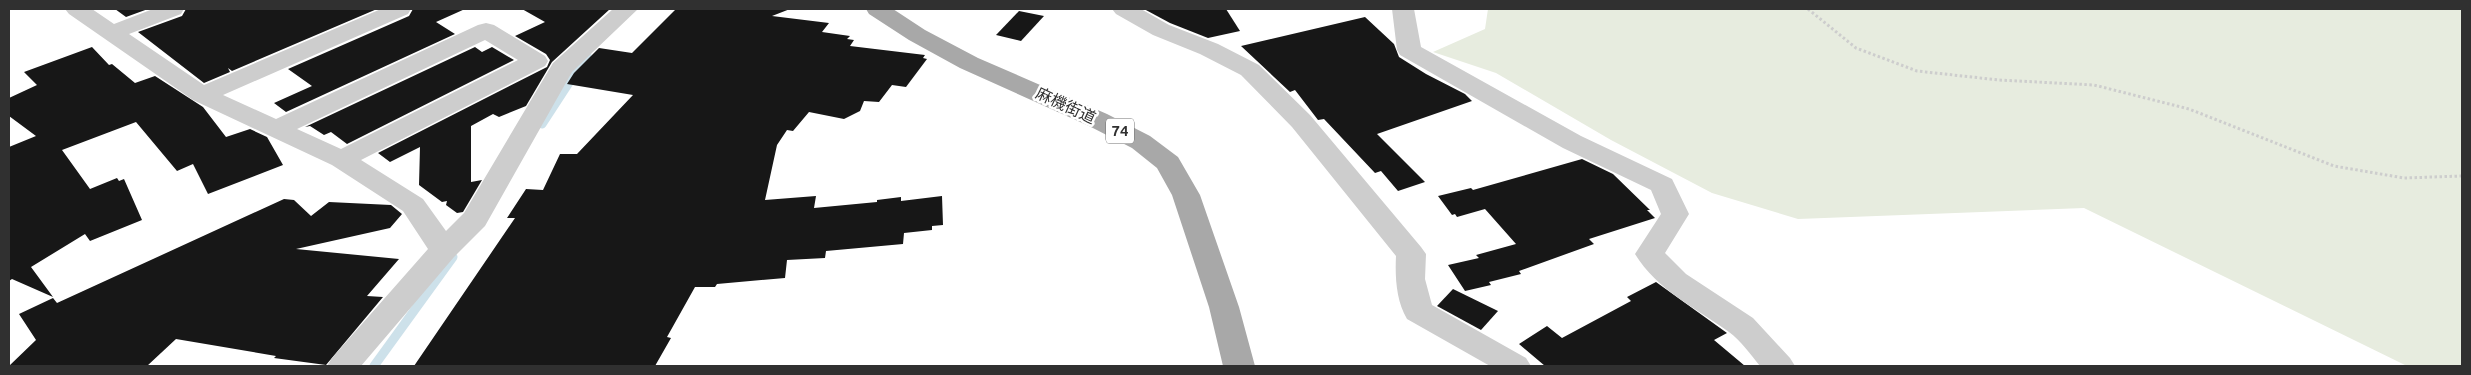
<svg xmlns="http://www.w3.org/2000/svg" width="2471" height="375" font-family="Ubuntu,'Noto Sans JP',sans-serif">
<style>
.green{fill:#e7ecdf}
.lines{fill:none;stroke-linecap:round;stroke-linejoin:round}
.stream{stroke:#cde1ea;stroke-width:9}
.building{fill:#171717}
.path{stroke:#cdcdcd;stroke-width:3;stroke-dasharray:2.5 2.5;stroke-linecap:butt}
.street{fill:#cdcdcd;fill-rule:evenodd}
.primary{fill:#a8a8a8;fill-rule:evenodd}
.labels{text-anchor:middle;stroke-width:5;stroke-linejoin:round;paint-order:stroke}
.shield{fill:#fff;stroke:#6e6e6e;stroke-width:1}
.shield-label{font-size:15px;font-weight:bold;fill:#303030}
.street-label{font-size:16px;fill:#303030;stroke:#fff}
</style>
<rect width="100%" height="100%" fill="#fff"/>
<!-- green -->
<path class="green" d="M1488,9h974v357h-55l-323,-158 -286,11 -86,-26 -101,-53 -115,-67 -63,-21 52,-23z"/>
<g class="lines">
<!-- stream -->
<g class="stream">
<path d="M542,124l45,-69"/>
<path d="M374,366l79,-109"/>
</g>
</g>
<!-- building -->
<g class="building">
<path d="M115,9h33l-22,8z"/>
<path d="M186,9h191l-145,62 -4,-3 2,4 -26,11 -66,-51 44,-16z"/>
<path d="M413,9h52l-29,13 19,12 -169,78 -12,-9 38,-17 -24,-17 121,-53z"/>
<path d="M522,9h88l-58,53 -26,44 -27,11 -6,-3 -22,12v56l11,-2 -19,32 -6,1 -11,-8 1,-4 -5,1 -23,-17 1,-38 -30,15 -12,-9 169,-86 3,-7 -4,-6 -31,-18 30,-14z"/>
<path d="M676,9h114l-18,7 57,7 -7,9 28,4 -3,3 7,1 -4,6 75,9 -2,3 4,1 -21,28 -14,-2 -13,17 -15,-1 -4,10 -16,8 -35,-7 -16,19 -6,-1 -10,15 -12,55 51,-4 -2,12 63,-6v-2l24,-3v4l41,-5 1,29 -11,1v4l-28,3 -1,11 -77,7 -1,7 -38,2 -2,18 -68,6 -2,3h-20l-28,50 4,1 -16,28h-241l101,-148h-8l19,-29 17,1 17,-36h17l56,-59 -66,-11 7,-11 25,-25 33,5z"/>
<path d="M1144,9h82l14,22 -32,7 -38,-15z"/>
<path d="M1019,11l25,5 -23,25 -25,-6z"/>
<path d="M1365,17l29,27 5,13 27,17 39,20 7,7 -95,33 48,48 -27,9 -17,-20 -6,2 -51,-54 -6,1 -23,-30 -5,2 -49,-46z"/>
<path d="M92,47l17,18 3,-1 23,19 20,-7 48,31 23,30 24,-8 17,8 16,28 -75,29 -15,-30 -16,7 -41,-49 -74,28 28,39 27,-11 2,3 5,-2 18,41 -52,21 -5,-7 -54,33 22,30 -41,-18 -3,2v-134l27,-11 -27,-20v-18l28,-13 -13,-13z"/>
<path d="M475,47l7,5 10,-5 22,13 -167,84 -16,-12 -7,3 -14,-9 -5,1z"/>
<path d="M1582,159l31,15 37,36h-3l8,8 -66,21 5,5 -75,27 2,3 -32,8 2,3 -26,6 -17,-26 31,-7 -3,-3 40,-11 -31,-35 -28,8 -2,-3 -3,1 -14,-19 33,-8 2,2z"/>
<path d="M284,199l10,1 17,16 18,-14 62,3 11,9 -12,14 -94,21 103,10 -32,37 16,1 -57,68 -52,-7 2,-2 -100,-17 -29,27h-138l27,-26 -17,-26 34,-16 4,5z"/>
<path d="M1656,282l71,51 -13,7 31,26h-200l-26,-22 28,-18 15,12 69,-37 -4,-4z"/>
<path d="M1453,289l45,22 -17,19 -44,-24z"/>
</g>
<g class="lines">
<!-- path -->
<path class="path" d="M1808,9l48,39 61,23 82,9 95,5 95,24 145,57 70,12 58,-2"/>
<!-- street -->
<g class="street">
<path d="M65,9h27l22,15 39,-15h31l-3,5 -52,20 75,51 177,-76h30l-3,5 -185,81 53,24 202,-94 8,-2 8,2 51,31 3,5 -3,5 -184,94 62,39 23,32 18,-18 89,-150 60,-54h25l-66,63 -87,154 -31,31 -93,109h-34l5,-8 96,-109 -25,-38 -71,-46 -139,-65 -124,-86zM485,40l33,20 -177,89 -44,-20z"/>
<path d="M1112,9h29l28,16 49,19 41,21 51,50 111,132 5,7 -1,25 7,26 94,53 5,8h-41l-83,-47c-11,-19 -12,-42 -11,-63l-104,-129 -51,-52 -41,-21 -47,-19 -37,-21z"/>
<path d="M1392,9h22l7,38 160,89 91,43 17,35 -24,39 21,21 67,44 37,40 5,8h-35c-9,-11 -19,-25 -31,-34 -33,-24 -72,-42 -94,-78l26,-40 -10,-24 -88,-42 -163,-93 -3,-5z"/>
</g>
<!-- primary -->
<path class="primary" d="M866,9h27l32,21 53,28 129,56 43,22 28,21 22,38 39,112 16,59h-32l-14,-59 -37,-112 -15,-27 -25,-20 -43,-22 -129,-58 -51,-28 -40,-26z"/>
</g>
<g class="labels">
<!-- shield labels -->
<rect class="shield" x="1106" y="118.5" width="28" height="25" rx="4"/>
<g class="shield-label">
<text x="1120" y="136">74</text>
</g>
<!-- street labels -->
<g class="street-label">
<text transform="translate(1066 105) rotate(25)" y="6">麻機街道</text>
</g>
</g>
<!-- border -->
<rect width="2471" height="375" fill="none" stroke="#303030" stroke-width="20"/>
</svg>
